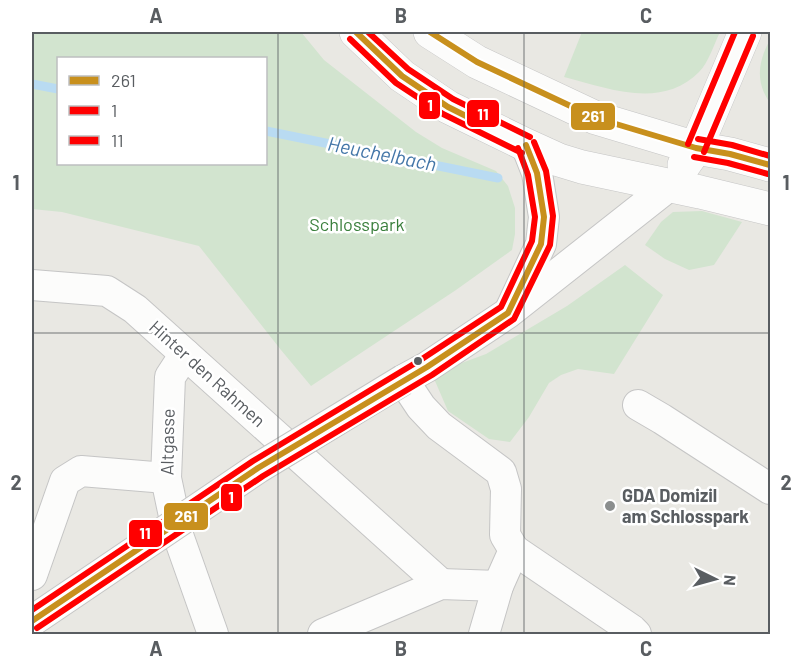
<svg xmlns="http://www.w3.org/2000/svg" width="802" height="666" font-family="Barlow,sans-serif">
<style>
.green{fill:#d2e4cf;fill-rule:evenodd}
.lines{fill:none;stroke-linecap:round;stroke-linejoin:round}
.stream{stroke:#b9dbf2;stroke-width:9}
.minor-casing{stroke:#c5c5c5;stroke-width:32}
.tertiary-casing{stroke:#c5c5c5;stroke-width:34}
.minor{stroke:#fcfcfb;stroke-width:30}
.tertiary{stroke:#fcfcfb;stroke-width:33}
.minor-bridge-casing{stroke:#c5c5c5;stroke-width:32;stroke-linecap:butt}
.minor-bridge{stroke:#fcfcfb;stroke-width:30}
.bus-1-casing{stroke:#fff;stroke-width:10}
.bus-2-casing{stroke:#fff;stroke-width:10}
.bus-3-casing{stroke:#fff;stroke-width:10}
.bus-1{stroke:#c8901d;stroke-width:6}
.bus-2{stroke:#f00;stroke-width:6}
.bus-3{stroke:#f00;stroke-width:6}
.grid{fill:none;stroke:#595d61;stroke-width:1.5;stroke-opacity:0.55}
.bus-dot{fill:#595d61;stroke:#fff;stroke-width:2}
.poi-dot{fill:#8b8e8e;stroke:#fff;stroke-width:2}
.labels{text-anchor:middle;stroke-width:5;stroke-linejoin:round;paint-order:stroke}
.park-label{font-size:18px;fill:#3a7f3c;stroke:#fff}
.street-label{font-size:18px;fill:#595d61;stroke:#fff}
.poi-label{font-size:18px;font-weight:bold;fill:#595d61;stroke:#fff;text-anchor:start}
.water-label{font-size:20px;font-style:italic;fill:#4376a8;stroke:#fff}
.line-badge{stroke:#fff;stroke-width:2}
.badge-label{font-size:16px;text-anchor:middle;font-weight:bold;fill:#fff}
.neatline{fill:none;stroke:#595d61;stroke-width:2}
.grid-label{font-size:20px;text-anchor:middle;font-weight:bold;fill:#595d61}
</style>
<rect width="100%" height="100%" fill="#e9e8e3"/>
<!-- green -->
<g class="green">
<path d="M32,32h269l23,28 92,72 26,16 54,23 12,15 7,22v26l-3,16 -56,40 -145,96 -30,-36 -82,-104 -137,-34 -30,-3zM58,58h208v106h-208z"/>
<path d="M582,32h138c-6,12 -11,30 -21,40 -37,38 -92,16 -135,5z"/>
<path d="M770,40v63c-15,-21 -12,-42 0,-63z"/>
<path d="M702,211l40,11 -28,43 -25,5 -24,-11 -20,-14 16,-23 12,-10z"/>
<path d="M625,265l38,30 -49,79 -36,-5 -17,6 -12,8 -20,34 -19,25 -21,-3 -41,-28 -16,-37 54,-20 81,-48z"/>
</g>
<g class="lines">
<!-- stream -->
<g class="stream">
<path d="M32,84l26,5"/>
<path d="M266,131l232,47"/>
</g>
<defs>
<g id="minor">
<path d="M32,285l75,6 28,18 306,275"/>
<path d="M511,308l30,-64 3,-27 -7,-44 -11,-28"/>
<path d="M185,354l-15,23 -4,101 12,57 35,99"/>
<path d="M638,405l24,14 108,70"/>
<path d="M514,550l118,80 4,4"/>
<path d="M32,575l33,-94 16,-10 85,7"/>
<path d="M323,634l118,-50 57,2"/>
<path d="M484,634l14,-48 16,-36 -9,-15 1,-46 -5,-17 -62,-46 -18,-19 -18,-27 24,-13 81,-54 161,-127"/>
</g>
<g id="tertiary">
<path d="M356,32l46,44 46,31 78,38 33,15 23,7 118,25 70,17"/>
<path d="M430,32l47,30 119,56 100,30 34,6 40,11"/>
<path d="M684,165l12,-17 49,-116"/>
</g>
</defs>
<!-- minor casing -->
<use href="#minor" class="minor-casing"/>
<!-- tertiary casing -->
<use href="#tertiary" class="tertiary-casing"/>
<!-- minor -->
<use href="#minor" class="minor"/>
<!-- tertiary -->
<use href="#tertiary" class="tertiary"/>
<defs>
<path id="minor-bridge" d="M32,621l226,-153 145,-88"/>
</defs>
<!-- minor-bridge casing -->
<use href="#minor-bridge" class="minor-bridge-casing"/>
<!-- minor-bridge -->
<use href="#minor-bridge" class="minor-bridge"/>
<defs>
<g id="bus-1">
<path d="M356,32l46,44 46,31 24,12"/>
<path d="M430,32l47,30 119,56 100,30 34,6 40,11"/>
<path d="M32,621l226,-153 169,-101 81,-54 33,-69 3,-27 -7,-44 -11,-28"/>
</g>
<g id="bus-2">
<path d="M350,39l46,44 47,31 79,39"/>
<path d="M704,152l49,-116"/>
<path d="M694,157l34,6 40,11"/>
<path d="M37,628l226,-152 169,-101 82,-56 36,-74 3,-29 -7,-45 -12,-29"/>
</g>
<g id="bus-3">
<path d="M368,32l40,37 45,30 77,38"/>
<path d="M698,139l34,6 38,11"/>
<path d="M688,144l47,-112"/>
<path d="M32,610l221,-149 169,-102 79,-52 31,-66 3,-24 -7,-42 -10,-27"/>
</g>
</defs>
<!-- bus-1 casing -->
<use href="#bus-1" class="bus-1-casing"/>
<!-- bus-2 casing -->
<use href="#bus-2" class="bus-2-casing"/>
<!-- bus-3 casing -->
<use href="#bus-3" class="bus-3-casing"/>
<!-- bus-1 -->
<use href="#bus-1" class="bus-1"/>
<!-- bus-2 -->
<use href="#bus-2" class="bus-2"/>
<!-- bus-3 -->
<use href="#bus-3" class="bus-3"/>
</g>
<!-- grid -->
<path class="grid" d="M278,32v602M524,32v602M32,333h738"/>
<!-- markers -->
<circle class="bus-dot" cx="418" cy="361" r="5"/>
<circle class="poi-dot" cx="610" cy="506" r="6"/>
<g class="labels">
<!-- park labels -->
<g class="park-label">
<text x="357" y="231">Schlosspark</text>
</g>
<!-- street labels -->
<g class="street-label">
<text transform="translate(207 374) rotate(42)" y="6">Hinter den Rahmen</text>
<text transform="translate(168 442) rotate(-89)" y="6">Altgasse</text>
</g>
<!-- poi labels -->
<g class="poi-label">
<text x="622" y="502">GDA Domizil<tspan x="622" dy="21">am Schlosspark</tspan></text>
</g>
<!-- water labels -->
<g class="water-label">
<text transform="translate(382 154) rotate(11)" y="7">Heuchelbach</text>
</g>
</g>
<g class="line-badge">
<rect x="418" y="91" width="23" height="29" rx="6" fill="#f00"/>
<rect x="466" y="99" width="34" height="29" rx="6" fill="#f00"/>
<rect x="570" y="102" width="46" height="29" rx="6" fill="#c8901d"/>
<rect x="220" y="483" width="23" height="29" rx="6" fill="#f00"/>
<rect x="163" y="502" width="46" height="29" rx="6" fill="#c8901d"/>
<rect x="128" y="519" width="35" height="29" rx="6" fill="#f00"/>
</g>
<g class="badge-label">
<text x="430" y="111">1</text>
<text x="483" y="120">11</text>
<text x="593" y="122">261</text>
<text x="231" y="503">1</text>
<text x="186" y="522">261</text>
<text x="145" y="539">11</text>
</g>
<!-- border -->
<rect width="802" height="666" fill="none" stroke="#ffffff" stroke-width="66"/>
<!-- legend -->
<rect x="57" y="57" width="210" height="108" fill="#ffffff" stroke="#bdbec0" stroke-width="1.5"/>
<rect x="69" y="76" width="30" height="9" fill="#c8901d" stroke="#bdbec0" stroke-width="1.5"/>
<text x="111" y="87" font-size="18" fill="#595d61">261</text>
<rect x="69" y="106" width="30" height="9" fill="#ff0000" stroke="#bdbec0" stroke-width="1.5"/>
<text x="111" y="117" font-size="18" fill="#595d61">1</text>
<rect x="69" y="136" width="30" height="9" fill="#ff0000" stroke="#bdbec0" stroke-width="1.5"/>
<text x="111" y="147" font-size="18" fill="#595d61">11</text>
<!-- north arrow -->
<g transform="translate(715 579) rotate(95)" stroke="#ffffff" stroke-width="4.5" paint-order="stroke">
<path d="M0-4.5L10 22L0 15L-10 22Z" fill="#595d61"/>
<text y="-9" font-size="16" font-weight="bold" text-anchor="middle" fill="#595d61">N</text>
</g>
<rect x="33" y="33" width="736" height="600" class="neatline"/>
<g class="grid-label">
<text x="156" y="23">A</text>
<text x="401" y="23">B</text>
<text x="646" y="23">C</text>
<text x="16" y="190">1</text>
<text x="786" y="190">1</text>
<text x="16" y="490">2</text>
<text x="786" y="490">2</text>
<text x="156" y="656">A</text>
<text x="401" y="656">B</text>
<text x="646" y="656">C</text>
</g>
</svg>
